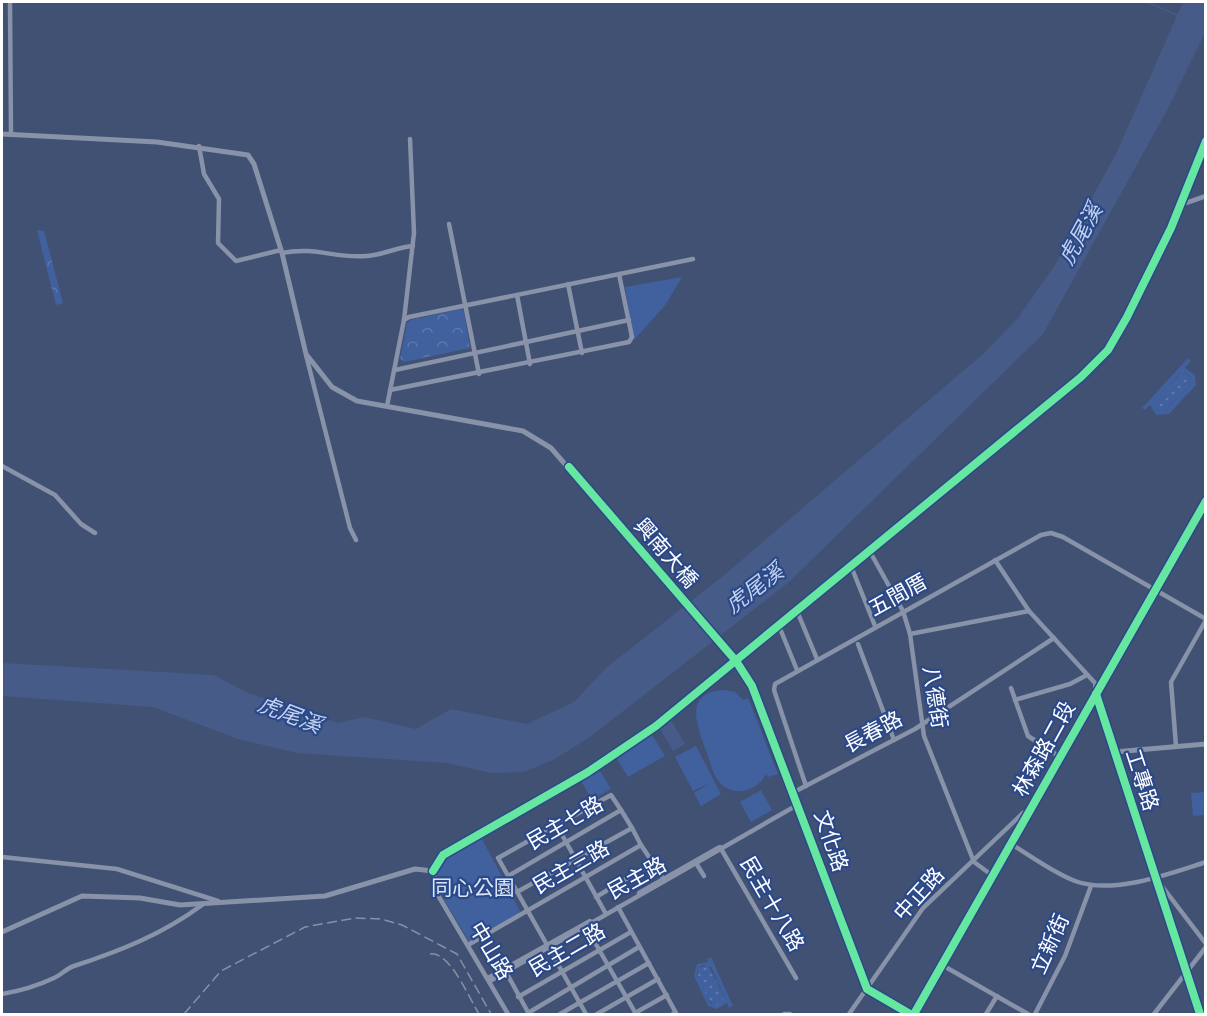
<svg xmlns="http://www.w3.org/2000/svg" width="1207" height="1016" font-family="'DejaVu Sans','Noto Sans TC',sans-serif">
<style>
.grass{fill:url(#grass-dots)}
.forest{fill:url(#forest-crowns)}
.park{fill:#40609e;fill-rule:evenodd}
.water{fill:#465b88}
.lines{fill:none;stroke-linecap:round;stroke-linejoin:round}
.stream{stroke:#465b88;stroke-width:1.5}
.minor{stroke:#8892a8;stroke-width:4.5}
.tertiary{stroke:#8892a8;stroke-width:5}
.secondary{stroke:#828da4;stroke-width:6}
.rail{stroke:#8791a6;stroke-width:1.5;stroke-dasharray:10 4.5;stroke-linecap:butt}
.cycleway-casing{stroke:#2b4989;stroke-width:11}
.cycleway{stroke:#66e7a1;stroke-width:8}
.labels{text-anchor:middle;stroke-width:4.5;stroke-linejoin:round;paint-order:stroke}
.street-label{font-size:21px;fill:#fff;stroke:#2b4989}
.park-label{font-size:21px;fill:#dce5f7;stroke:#2b4989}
.water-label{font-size:22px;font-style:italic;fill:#c4d3f0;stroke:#2b4989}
</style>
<defs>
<pattern id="grass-dots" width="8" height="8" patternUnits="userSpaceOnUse" patternTransform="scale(1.5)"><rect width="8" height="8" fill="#40609e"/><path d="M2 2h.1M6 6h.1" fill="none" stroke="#5d78ad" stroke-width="1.8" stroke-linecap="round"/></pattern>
<pattern id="forest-crowns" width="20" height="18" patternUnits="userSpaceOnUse" patternTransform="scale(1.5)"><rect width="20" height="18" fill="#40609e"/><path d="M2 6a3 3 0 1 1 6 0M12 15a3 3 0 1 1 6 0" fill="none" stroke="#5d78ad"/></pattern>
</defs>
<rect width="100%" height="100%" fill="#415173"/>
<!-- grass -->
<g class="grass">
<path d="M1183,372l8,5 -1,8 -24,25h-10l-2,-9z"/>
<path d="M708,965l16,31 -1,6 -6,4c-11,-3 -21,-27 -19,-38z"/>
</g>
<!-- forest -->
<g class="forest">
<path d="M37,230l7,1 19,72 -7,2z"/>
<path d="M461,309l3,2 6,37 -66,14 -4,-3 7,-36 4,-3z"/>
</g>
<!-- park -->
<g class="park">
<path d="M682,277l-16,27 -32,36 -9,-53z"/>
<path d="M1188,358l3,3 -6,7 10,7 1,10 -27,29 -13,1 -6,-10 -5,5 -3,-2zM1186,373l5,4 -1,8 -24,25h-10l-1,-9 24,-26z"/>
<path d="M726,690l9,2 8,8 5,-2 30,76 -10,3 -2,-3c-8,17 -31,24 -46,9 -7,-8 -10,-21 -13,-30 -10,-26 -25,-62 19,-63z"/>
<path d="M652,735l13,21 -37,21 -12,-20z"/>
<path d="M696,746l25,48 -20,12 -7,-13 16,-10 -17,8 -18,-34z"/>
<path d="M600,771l11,18 -19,11 -11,-19z"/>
<path d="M761,790l11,20 -21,12 -11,-20z"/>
<path d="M1205,792v23l-12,1 -2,-23z"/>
<path d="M481,837l40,76 -51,30 -26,-43 -9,-28 9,-15z"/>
<path d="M711,957l22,49 -4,2 -2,-5 -10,6 -9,-3 -14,-30 3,-12 11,-2 -1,-3zM703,965l8,2 13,29 -5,9 -9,-2 -13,-28 1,-7z"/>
</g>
<!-- water -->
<g class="water">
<path d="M1183,2h22v31l-39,79 -123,222 -254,248 -199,155 -35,22 -31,13 -32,1 -45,-10 -150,-10 -59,-14 -85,-32 -151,-11v-33l212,12 34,18 90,30 26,-6 52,12 35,-20 76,15 47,-22 32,-34 117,-92 260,-222 35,-36 37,-53 62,-113z"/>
<path d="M671,720l14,24 -12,7 -14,-24z"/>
</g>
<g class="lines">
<!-- stream -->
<path class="stream" d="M1147,2l32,14"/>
<!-- minor -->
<g class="minor">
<path d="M10,2l1,133"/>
<path d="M199,146l5,28 15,25 -1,44 18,18 45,-11"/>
<path d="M1180,205l26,-9"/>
<path d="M449,224l30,150"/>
<path d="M282,253c34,-7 53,6 85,3 16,-1 30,-9 46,-10"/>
<path d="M568,284l14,69"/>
<path d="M517,295l13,69"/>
<path d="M404,320l10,-87 -4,-94"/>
<path d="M306,355l44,173 6,12"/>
<path d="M395,370l234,-50"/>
<path d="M390,390l239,-48 3,-5 -13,-63"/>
<path d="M387,406l17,-86 5,-3 284,-58"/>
<path d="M2,466l53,29 26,29 14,9"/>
<path d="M869,550l34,61 7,23 14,102 50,126 19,14"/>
<path d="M995,560l34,51 66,72 1,10"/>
<path d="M851,566l24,60"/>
<path d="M797,611l20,48"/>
<path d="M779,626l18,44"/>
<path d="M910,634l119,-23"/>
<path d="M858,644l36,96"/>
<path d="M736,661l16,25 115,303 43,25"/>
<path d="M1011,688l17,48 32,21"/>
<path d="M1015,700l55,-16 17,-9"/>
<path d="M1176,746l-5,-64 35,-62"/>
<path d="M1114,752l41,125 51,67"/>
<path d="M806,786l-32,-96 1,-6 266,-149 10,-2 12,4 143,82"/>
<path d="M794,792l121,-63 139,-91"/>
<path d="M556,824l50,90"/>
<path d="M1011,844c20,12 41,28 64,37 38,14 93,-7 131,-19"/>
<path d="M720,847l76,131"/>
<path d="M2,857l115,12 101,32"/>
<path d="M696,863l8,13"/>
<path d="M508,876l113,-66 11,18"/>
<path d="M1156,880l44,134"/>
<path d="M517,892l115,-64 9,17"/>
<path d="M639,893l79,-45"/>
<path d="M596,897l57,-34 11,17"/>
<path d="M618,907l58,106 -3,1"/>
<path d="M586,927l50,87"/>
<path d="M468,945l173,-100 12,18"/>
<path d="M942,965l86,49"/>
<path d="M506,972l23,42"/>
<path d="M488,978l102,-57"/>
<path d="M490,981l309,-177"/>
<path d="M2,994c18,-3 35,-8 52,-16 7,-3 13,-10 20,-12 46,-15 89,-32 128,-61"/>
<path d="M518,997l113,-65"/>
<path d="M528,1013l111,-66"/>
<path d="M635,1013l32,-18"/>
<path d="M508,1014l-69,-117 -6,-26 6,-11 149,-88 68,-46 425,-349 27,-27 19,-33 44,-89 35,-87"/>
<path d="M560,1014l89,-51"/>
<path d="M586,1014l-88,-156 113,-63 10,15"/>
<path d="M597,1014l61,-35"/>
<path d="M784,1014h6"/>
<path d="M849,1014l74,-106 100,-95 6,-2"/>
<path d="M986,1014l11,-18"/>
<path d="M1035,1014l30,-58 26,-70"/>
<path d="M1154,1014l52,-67"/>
</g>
<!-- tertiary -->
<g class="tertiary">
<path d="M2,134l155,8 91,13 6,9 28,89 24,101 26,33 25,14 166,30 28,17 185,213"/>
<path d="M1096,694l18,58 92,-8"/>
<path d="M2,932l80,-36 58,2 40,7 145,-9 90,-27 18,2"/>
</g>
<!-- secondary -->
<path class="secondary" d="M914,1014l292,-513"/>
<!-- rail -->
<g class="rail">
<path d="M430,954c20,-3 39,44 49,60"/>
<path d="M184,1014l37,-43 84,-44 50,-9 26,1 21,6 55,29 34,60"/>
</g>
<defs>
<g id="cycleway">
<path d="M569,467l167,194 16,25 115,303 43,25"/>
<path d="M1096,694l104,320"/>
<path d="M433,871l10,-16 145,-83 68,-46 425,-349 27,-27 19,-33 44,-89 35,-87"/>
<path d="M914,1014l292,-513"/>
</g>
</defs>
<!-- cycleway casing -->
<use href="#cycleway" class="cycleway-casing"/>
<!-- cycleway -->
<use href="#cycleway" class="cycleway"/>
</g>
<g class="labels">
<!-- street labels -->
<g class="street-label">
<text transform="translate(666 553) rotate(49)" y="7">興南大橋</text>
<text transform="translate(898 595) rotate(-29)" y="7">五間厝</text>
<text transform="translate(935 697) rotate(81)" y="7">八德街</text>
<text transform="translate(873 732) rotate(-28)" y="7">長春路</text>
<text transform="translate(1044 749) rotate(-61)" y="7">林森路二段</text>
<text transform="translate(1142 780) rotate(72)" y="7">工專路</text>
<text transform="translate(565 823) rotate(-30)" y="7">民主七路</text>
<text transform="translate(831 841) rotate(71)" y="7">文化路</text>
<text transform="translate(571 867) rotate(-30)" y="7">民主三路</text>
<text transform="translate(637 878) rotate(-29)" y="7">民主路</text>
<text transform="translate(919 894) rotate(-48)" y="7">中正路</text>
<text transform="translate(772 904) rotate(60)" y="7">民主十八路</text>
<text transform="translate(1050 944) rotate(-66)" y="7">立新街</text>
<text transform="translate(567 950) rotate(-30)" y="7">民主二路</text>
<text transform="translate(491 951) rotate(59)" y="7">中山路</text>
</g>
<!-- park labels -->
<g class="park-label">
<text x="473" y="895">同心公園</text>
</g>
<!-- water labels -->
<g class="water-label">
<text transform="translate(1080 234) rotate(-61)" y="8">虎尾溪</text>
<text transform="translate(754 588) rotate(-37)" y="8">虎尾溪</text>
<text transform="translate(290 714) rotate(21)" y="8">虎尾溪</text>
</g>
</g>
<!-- border -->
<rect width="1207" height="1016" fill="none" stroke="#ffffff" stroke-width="6"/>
</svg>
